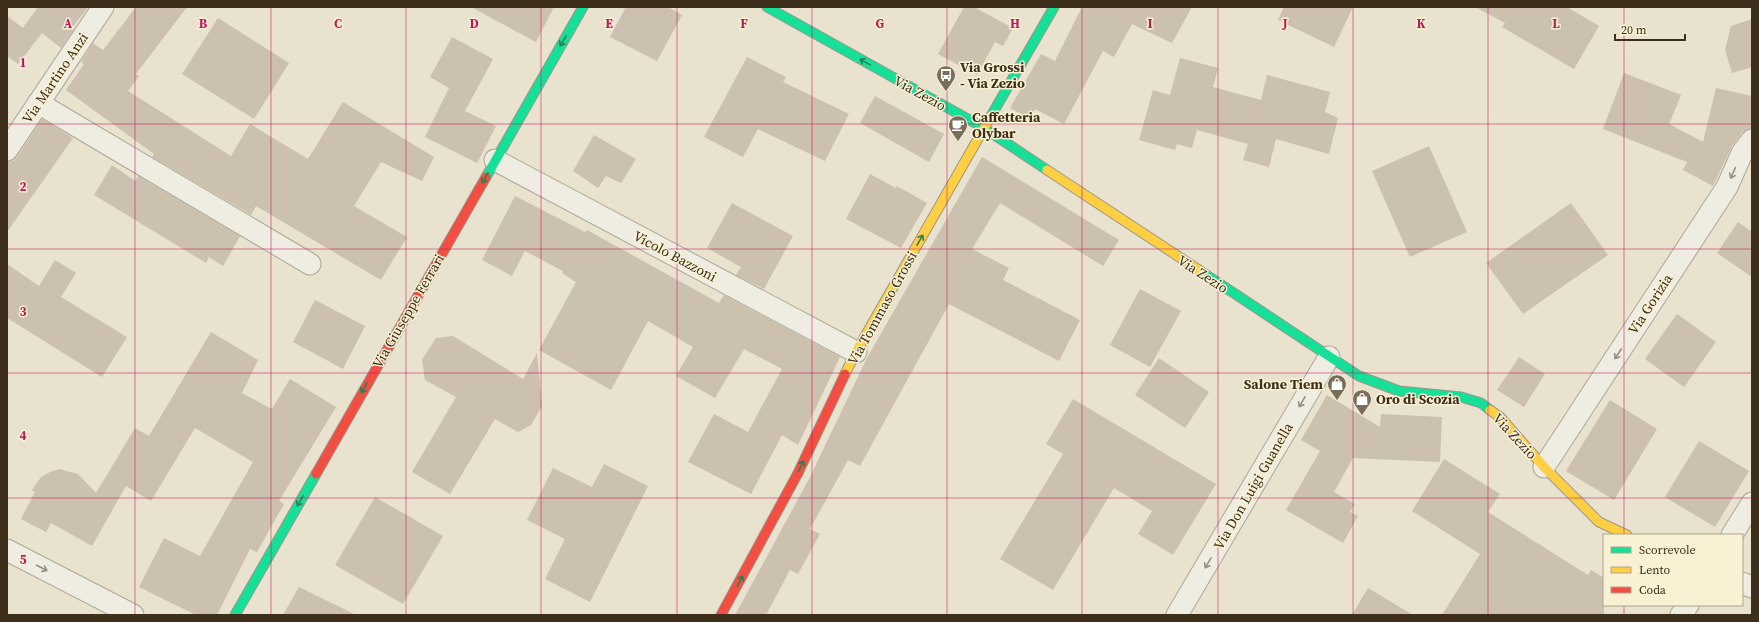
<svg xmlns="http://www.w3.org/2000/svg" width="1759" height="622" font-family="'Source Serif 4',serif">
<style>
.building{fill:#ccc0ae}
.lines{fill:none;stroke-linecap:round;stroke-linejoin:round}
.street-casing{stroke:#ada797;stroke-width:23}
.fast-casing{stroke:#9d9687;stroke-width:11}
.slow-casing{stroke:#9d9687;stroke-width:11}
.jam-casing{stroke:#9d9687;stroke-width:11}
.street{stroke:#efece1;stroke-width:21}
.fast{stroke:#16e098;stroke-width:9}
.slow{stroke:#ffcf43;stroke-width:9}
.jam{stroke:#f24e42;stroke-width:9}
.oneway{stroke:#2c7f54}
.oneway2{stroke:#968e7f}
.grid{fill:none;stroke:#c2185b;stroke-width:1;stroke-opacity:0.55}
.labels{text-anchor:middle;stroke-width:3;stroke-linejoin:round;paint-order:stroke}
.poi-label{font-size:14px;font-weight:bold;fill:#3e2f1d;stroke:#f9f1d4;text-anchor:start}
.street-label{font-size:14px;fill:#3e2f1d;stroke:#f9f1d4}
.grid-label{font-size:13px;text-anchor:middle;font-weight:bold;fill:#c2185b;stroke:#f9f1d4;stroke-width:3;stroke-linejoin:round;paint-order:stroke}
</style>
<rect width="100%" height="100%" fill="#e8e2ce"/>
<!-- building -->
<g class="building">
<path d="M38,7h50l-16,21 2,1 -13,19 -19,-15 -24,31 -11,-8v-40l16,12z"/>
<path d="M136,7h51l-51,67 3,2 -11,15 103,65 19,-32 58,35 35,-57 91,55 -12,24 -41,-19 -27,44 53,31 -26,43 -125,-74 -5,9 -99,-58 2,-3 -88,-64 18,-26 -3,-2 12,-19 10,7z"/>
<path d="M471,7h83l-18,35z"/>
<path d="M626,7h42l14,8 -25,46 -47,-24z"/>
<path d="M964,7h10l39,21 -10,18 -8,-4 -18,33 -39,-21z"/>
<path d="M1082,7h110l-20,36 -40,-19 -18,33 -11,-6 -39,73 -29,-15 -6,9 -19,-10 31,-54 14,7z"/>
<path d="M1284,7h69l-19,40 -56,-27z"/>
<path d="M1475,7h92l32,19 -25,43 -72,-42 3,-4z"/>
<path d="M218,18l71,45 -35,56 -72,-45z"/>
<path d="M1752,19v48l-20,6 -7,-23 6,-24z"/>
<path d="M452,37l41,22 -28,52 31,15 -19,37 -52,-26 24,-49 -19,-11z"/>
<path d="M747,57l39,20 -3,5 66,32 -24,47 -67,-32 -15,28 -39,-20z"/>
<path d="M1180,58l38,10 -5,19 48,13 6,-25 63,17 -5,20 13,6 -9,36 -53,-15 -7,28 -26,-7 5,-16 -51,-14 -5,18 -15,-4 -2,6 -36,-10 14,-50 17,5z"/>
<path d="M1624,73l57,22 -12,29 34,18 13,-54 36,8 -1,32 -8,4 -11,14 -19,40 -30,-16 4,-8 -84,-33z"/>
<path d="M875,96l69,38 -15,28 -69,-39z"/>
<path d="M42,119l31,19 -66,94v-70l6,-1 4,-4z"/>
<path d="M594,135l42,24 -15,24 -15,-7 -8,12 -25,-17z"/>
<path d="M1429,146l38,86 -57,25 -38,-86z"/>
<path d="M982,157l137,83 -16,26 -103,-63 -28,46 37,19 -6,12 77,40 -21,41 -110,-57 -89,162 -12,-6 -38,69 10,5 -22,40 -8,-4 -24,45h-31l74,-136 58,-121z"/>
<path d="M112,165l23,16 3,-5 102,60 -17,30 -14,-9 -3,6 -112,-68z"/>
<path d="M870,174l26,14 1,-2 30,17 -26,45 -55,-29z"/>
<path d="M515,196l70,36 2,-2 132,73 5,-8 116,62 -42,88 -16,-10 -31,59 -63,-32 26,-48 34,18 34,-63 -38,-20 -29,49 -39,-22 17,-29 -45,-26 -37,69 -72,-40 37,-68 -14,-9 1,-2 -38,-20 -13,25 -30,-16z"/>
<path d="M732,203l61,33 -29,53 -28,-14 5,-8 -34,-19z"/>
<path d="M1571,203l37,52 -85,59 -37,-51z"/>
<path d="M1738,222l14,10v45l-35,-24z"/>
<path d="M55,260l21,13 -15,24 66,40 -25,40 -95,-59v-54l32,22z"/>
<path d="M1140,289l41,22 -31,56 -40,-22z"/>
<path d="M315,300l50,26 -22,43 -50,-27z"/>
<path d="M1677,314l39,28 -32,45 -39,-28z"/>
<path d="M211,332l47,28 -16,33 30,16 18,-30 46,28 -57,94 5,3 -27,48 -7,-3 -33,66h-21l-57,-28 25,-49 36,18 53,-94 -58,-34 -44,73 -25,-15 -34,60 -41,-23 -5,9 -25,-13 14,-27 -3,-2 9,-13 9,-5 9,-3 19,5 18,19 39,-65 14,8z"/>
<path d="M453,336l70,43 14,-26 5,53 -11,19 -13,7 -23,-13 -45,75 -38,-22 44,-75 -31,-17 -3,-20 14,-22z"/>
<path d="M1519,357l26,17 -21,33 -27,-17z"/>
<path d="M1159,358l50,34 -24,36 -50,-33z"/>
<path d="M1327,395l53,32 1,-13 61,3 -2,45 -87,-4 -19,34 21,12 -5,8 8,4 -15,27 -57,-33 34,-59 -19,-11z"/>
<path d="M1073,399l143,85 -43,71 -35,-21 14,-23 -38,-23 -61,102 -53,-31 63,-105 -17,-10z"/>
<path d="M1610,400l47,29 -43,71 -48,-29z"/>
<path d="M1699,441l50,30 -34,56 -50,-30z"/>
<path d="M1444,459l56,35 -12,18 100,63 3,-5 13,8v37h-162l38,-61 -68,-43z"/>
<path d="M604,464l44,22 -58,116 -45,-23 20,-40 -38,-19 26,-52 39,19z"/>
<path d="M375,497l68,39 -40,68 -68,-39z"/>
<path d="M299,587l57,28h-73z"/>
<path d="M1368,588l45,27h-61z"/>
</g>
<g class="lines">
<defs>
<g id="street">
<path d="M38,103l272,161"/>
<path d="M7,150l96,-143"/>
<path d="M495,160l361,192"/>
<path d="M1544,467l183,-280 15,-34 10,-13"/>
<path d="M1732,535l20,-32"/>
<path d="M7,550l126,65"/>
<path d="M1742,583l10,4"/>
<path d="M1177,615l152,-258"/>
<path d="M1681,615l7,-10"/>
</g>
<g id="fast">
<path d="M767,7l217,121 63,42"/>
<path d="M991,116l63,-109"/>
<path d="M486,177l97,-170"/>
<path d="M1199,270l160,106 40,15 62,6 20,6 9,7"/>
<path d="M235,615l81,-141"/>
</g>
<g id="slow">
<path d="M1047,170l152,100"/>
<path d="M845,374l11,-22 135,-236"/>
<path d="M1490,410l10,7 44,50 55,55 28,13"/>
</g>
<g id="jam">
<path d="M316,474l170,-297"/>
<path d="M721,615l77,-142 47,-99"/>
</g>
</defs>
<!-- street casing -->
<use href="#street" class="street-casing"/>
<!-- fast casing -->
<use href="#fast" class="fast-casing"/>
<!-- slow casing -->
<use href="#slow" class="slow-casing"/>
<!-- jam casing -->
<use href="#jam" class="jam-casing"/>
<!-- street -->
<use href="#street" class="street"/>
<!-- fast -->
<use href="#fast" class="fast"/>
<!-- slow -->
<use href="#slow" class="slow"/>
<!-- jam -->
<use href="#jam" class="jam"/>
</g>
<!-- one-way arrows -->
<defs><path id="oneway-shaft" d="M-6 0H5M1.5-3L5.5 0L1.5 3" fill="none" stroke-width="1.6" stroke-linecap="round" stroke-linejoin="round"/></defs>
<g class="oneway">
<use href="#oneway-shaft" transform="translate(563 41) rotate(120)"/>
<use href="#oneway-shaft" transform="translate(865 62) rotate(-151)"/>
<use href="#oneway-shaft" transform="translate(485 178) rotate(120)"/>
<use href="#oneway-shaft" transform="translate(920 240) rotate(-60)"/>
<use href="#oneway-shaft" transform="translate(364 388) rotate(120)"/>
<use href="#oneway-shaft" transform="translate(801 466) rotate(-65)"/>
<use href="#oneway-shaft" transform="translate(300 501) rotate(120)"/>
<use href="#oneway-shaft" transform="translate(740 581) rotate(-62)"/>
</g>
<g class="oneway2">
<use href="#oneway-shaft" transform="translate(1733 173) rotate(114)"/>
<use href="#oneway-shaft" transform="translate(1618 354) rotate(123)"/>
<use href="#oneway-shaft" transform="translate(1302 402) rotate(120)"/>
<use href="#oneway-shaft" transform="translate(1208 563) rotate(120)"/>
<use href="#oneway-shaft" transform="translate(42 568) rotate(27)"/>
</g>
<!-- grid -->
<path class="grid" d="M135,7v608M271,7v608M406,7v608M541,7v608M677,7v608M812,7v608M947,7v608M1082,7v608M1218,7v608M1353,7v608M1488,7v608M1624,7v528M7,124h1745M7,249h1745M7,373h1745M7,498h1745M1624,605v10"/>
<!-- icons -->
<defs>
<symbol id="bus-pin" viewBox="-11 -11 22 30"><path d="M0 17L-7.5 6A9.5 9.5 0 1 1 7.5 6Z" fill="#7a6e5b" stroke="#f9f1d4"/><path d="M-5-6H5V4H4V6H2V4H-2V6H-4V4H-5ZM-3.5-4V0h7V-4ZM-3.5 1.2v1.5H-2V1.2ZM2 1.2v1.5H3.5V1.2Z" fill="#fff"/></symbol>
<symbol id="cafe-pin" viewBox="-11 -11 22 30"><path d="M0 17L-7.5 6A9.5 9.5 0 1 1 7.5 6Z" fill="#7a6e5b" stroke="#f9f1d4"/><path d="M-5.5-4.5H6V0H3Q3 3.5 0 3.5H-2.5Q-5.5 3.5-5.5 0ZM3-3.2v2h1.7v-2ZM-6 4.5H4V6H-6Z" fill="#fff"/></symbol>
<symbol id="shop-pin" viewBox="-11 -11 22 30"><path d="M0 17L-7.5 6A9.5 9.5 0 1 1 7.5 6Z" fill="#7a6e5b" stroke="#f9f1d4"/><path d="M-5-2.5h2.3a2.7 3.5 0 0 1 5.4 0H5L5.5 6h-11ZM-1.5-2.5h3a1.5 2.3 0 0 0-3 0Z" fill="#fff"/></symbol>
</defs>
<g fill-rule="evenodd">
<use href="#bus-pin" x="935" y="64" width="22" height="30"/>
<use href="#cafe-pin" x="947" y="114" width="22" height="30"/>
<use href="#shop-pin" x="1326" y="373" width="22" height="30"/>
<use href="#shop-pin" x="1351" y="388" width="22" height="30"/>
</g>
<g class="labels">
<!-- poi labels -->
<g class="poi-label">
<text x="960" y="72">Via Grossi<tspan x="960" dy="16">- Via Zezio</tspan></text>
<text x="972" y="122">Caffetteria<tspan x="972" dy="16">Olybar</tspan></text>
<text x="1323" y="389" text-anchor="end">Salone Tiem</text>
<text x="1376" y="404">Oro di Scozia</text>
</g>
<!-- street labels -->
<g class="street-label">
<text transform="translate(55 78) rotate(-56)" y="5">Via Martino Anzi</text>
<text transform="translate(920 93) rotate(29)" y="5">Via Zezio</text>
<text transform="translate(675 256) rotate(28)" y="5">Vicolo Bazzoni</text>
<text transform="translate(1203 274) rotate(33)" y="5">Via Zezio</text>
<text transform="translate(1650 304) rotate(-57)" y="5">Via Gorizia</text>
<text transform="translate(882 308) rotate(-61)" y="5">Via Tommaso Grossi</text>
<text transform="translate(408 311) rotate(-60)" y="5">Via Giuseppe Ferrari</text>
<text transform="translate(1515 436) rotate(47)" y="5">Via Zezio</text>
<text transform="translate(1253 486) rotate(-60)" y="5">Via Don Luigi Guanella</text>
</g>
</g>
<g class="grid-label">
<text x="68" y="28">A</text>
<text x="203" y="28">B</text>
<text x="338" y="28">C</text>
<text x="474" y="28">D</text>
<text x="609" y="28">E</text>
<text x="744" y="28">F</text>
<text x="880" y="28">G</text>
<text x="1015" y="28">H</text>
<text x="1150" y="28">I</text>
<text x="1285" y="28">J</text>
<text x="1421" y="28">K</text>
<text x="1556" y="28">L</text>
<text x="23" y="67">1</text>
<text x="23" y="191">2</text>
<text x="23" y="316">3</text>
<text x="23" y="440">4</text>
<text x="23" y="564">5</text>
</g>
<!-- border -->
<rect width="1759" height="622" fill="none" stroke="#3e2f1d" stroke-width="16"/>
<!-- legend -->
<rect x="1603" y="534" width="140" height="72" fill="#f9f1d4" stroke="#aea38b"/>
<rect x="1611" y="547" width="20" height="6" fill="#16e098" stroke="#aea38b"/>
<text x="1639" y="554" font-size="12" fill="#3e2f1d">Scorrevole</text>
<rect x="1611" y="567" width="20" height="6" fill="#ffcf43" stroke="#aea38b"/>
<text x="1639" y="574" font-size="12" fill="#3e2f1d">Lento</text>
<rect x="1611" y="587" width="20" height="6" fill="#f24e42" stroke="#aea38b"/>
<text x="1639" y="594" font-size="12" fill="#3e2f1d">Coda</text>
<!-- scale -->
<path d="M1615 34v6h70v-6" fill="none" stroke="#3e2f1d" stroke-width="2"/>
<text x="1621" y="34" font-size="12" fill="#3e2f1d" stroke="#f9f1d4" stroke-width="3" paint-order="stroke">20 m</text>
</svg>
